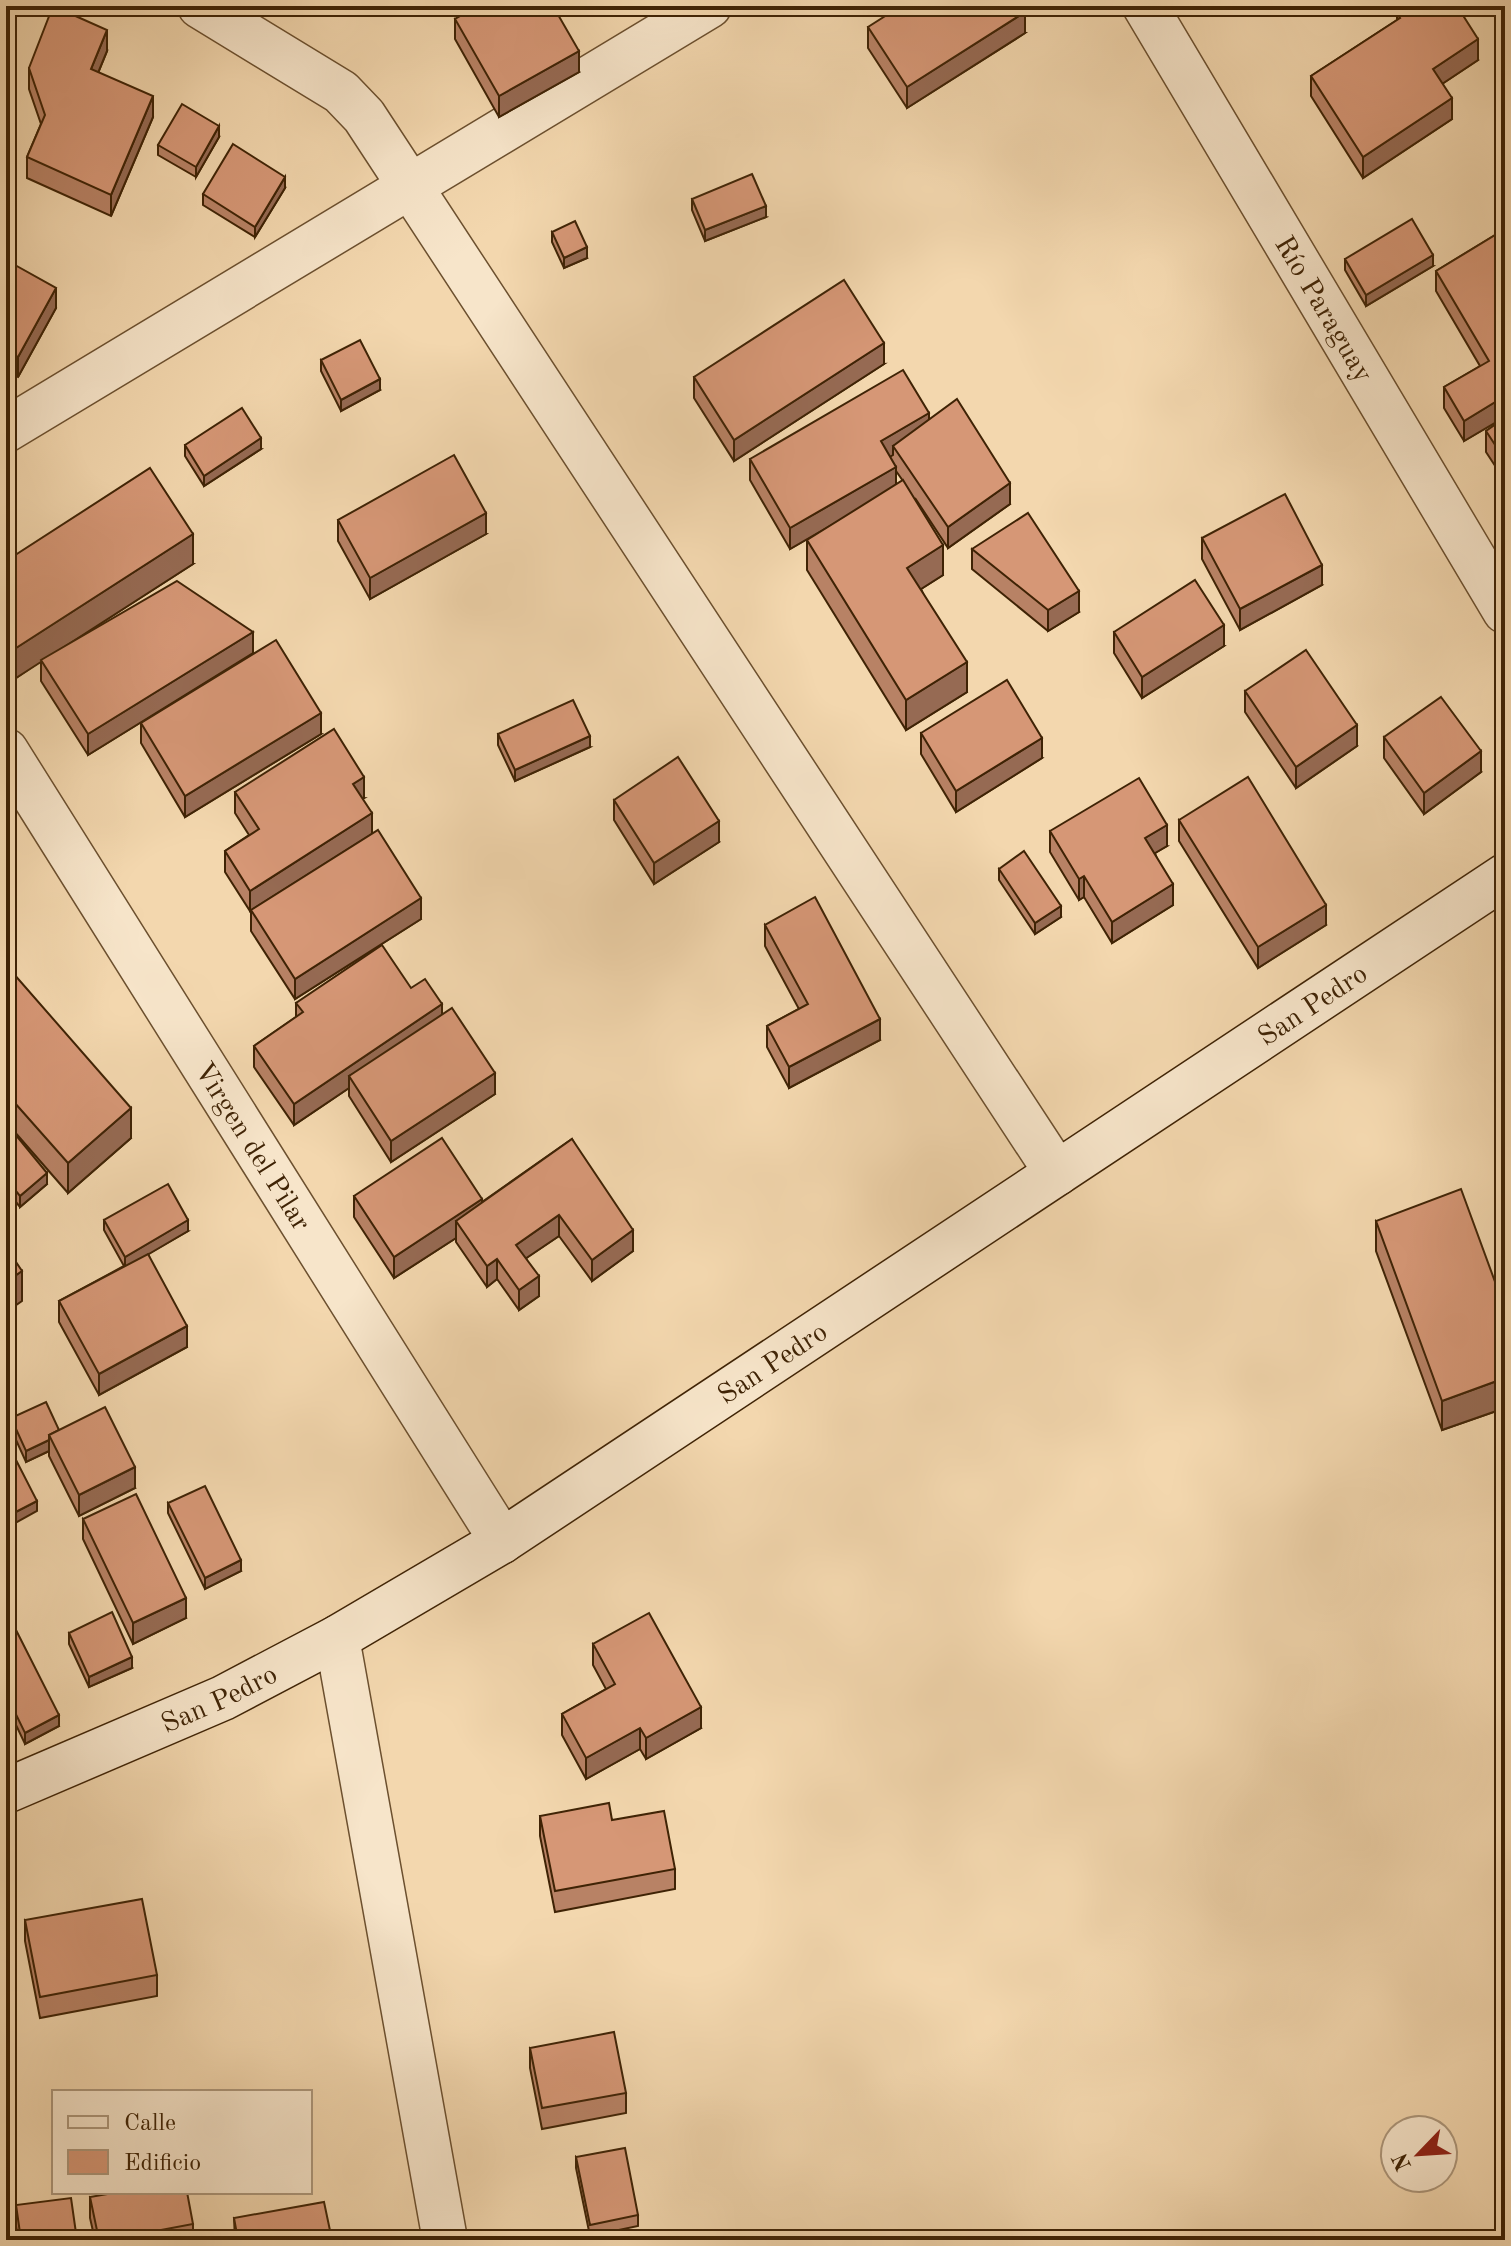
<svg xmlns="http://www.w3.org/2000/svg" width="1511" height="2246" font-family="'Old Standard TT',serif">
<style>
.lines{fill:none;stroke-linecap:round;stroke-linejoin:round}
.minor-casing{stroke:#6c502f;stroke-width:47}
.secondary-casing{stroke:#3f2305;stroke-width:47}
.minor{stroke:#f7e5ca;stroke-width:44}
.secondary{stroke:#f7e5ca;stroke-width:44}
.wall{fill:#b88265;stroke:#3f2305;stroke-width:2;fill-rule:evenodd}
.shaded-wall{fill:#966a53;stroke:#3f2305;stroke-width:2}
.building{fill:#d69776;stroke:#3f2305;stroke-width:2}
.labels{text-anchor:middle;stroke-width:7;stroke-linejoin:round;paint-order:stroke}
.street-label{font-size:28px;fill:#3f2305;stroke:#f7e5ca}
</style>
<rect width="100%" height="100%" fill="#f3d7ae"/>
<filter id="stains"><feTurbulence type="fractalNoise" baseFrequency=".0025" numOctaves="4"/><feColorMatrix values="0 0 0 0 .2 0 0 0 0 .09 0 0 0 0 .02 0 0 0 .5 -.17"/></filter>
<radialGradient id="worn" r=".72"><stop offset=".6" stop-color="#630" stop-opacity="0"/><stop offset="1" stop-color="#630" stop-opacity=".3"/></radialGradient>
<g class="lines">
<defs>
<g id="minor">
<path d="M200,6l141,86 23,24 693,1057"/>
<path id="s1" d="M1145,6l360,605"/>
<path d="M6,430l703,-424"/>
<path id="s2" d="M6,751l496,790"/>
<path d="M337,1638l108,602"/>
</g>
<g id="secondary">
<path id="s3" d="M6,1791l217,-93 114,-60 165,-97 1003,-665"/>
</g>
</defs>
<!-- minor casing -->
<use href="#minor" class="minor-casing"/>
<!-- secondary casing -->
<use href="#secondary" class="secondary-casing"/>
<!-- minor -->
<use href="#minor" class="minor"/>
<!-- secondary -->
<use href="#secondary" class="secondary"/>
</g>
<!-- wall -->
<g class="wall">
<path d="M1397,14l81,46 -36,24 10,35 -89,59 -52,-82v-20l86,-56z"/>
<path d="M455,19l124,53 -80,45 -44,-78z"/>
<path d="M868,27l157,6 -118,75 -39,-60z"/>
<path d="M107,51l-9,22 55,44 -42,99 -84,-38v-21l14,-33 -12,-35v-21z"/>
<path d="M219,137l-23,40 -38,-22v-10z"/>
<path d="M285,188l-30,49 -52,-32v-11z"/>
<path d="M692,199l74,18 -61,24 -13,-31z"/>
<path d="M1505,229v252l-19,-29v-21l12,-8v-2l-34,20 -20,-33v-21l36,-21 -44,-75v-20z"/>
<path d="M552,232l35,26 -23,10 -12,-26z"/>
<path d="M1345,259l88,7 -67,40 -21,-36z"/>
<path d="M6,260l50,48 -38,69 -12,-6z"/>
<path d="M321,360l59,30 -39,21 -20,-40z"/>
<path d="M884,364l-150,97 -40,-63v-21z"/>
<path d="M929,420l81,84 -62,44 -33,-50 28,77 -22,14 46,103 -61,38 -99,-160v-30l19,-12 -36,21 -40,-69v-21zM896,471l7,10 -7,4z"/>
<path d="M185,445l76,4 -57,37 -19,-30z"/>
<path d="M338,520l148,14 -116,65 -32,-58z"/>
<path d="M1202,538l120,47 -82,45 -38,-71z"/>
<path d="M972,549l107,63 -31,19 -76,-62z"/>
<path d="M6,561l187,3 -126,81 186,8 -165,102 -47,-74v-20l-25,17 -10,-16z"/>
<path d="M1114,632l110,14 -82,52 -28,-45z"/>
<path d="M1245,691l112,55 -61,42 -51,-76z"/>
<path d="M141,723l180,11 -136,83 -44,-74z"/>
<path d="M921,733l121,25 -86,54 -35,-58z"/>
<path d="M498,734l92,13 -75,34 -17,-36z"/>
<path d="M1384,737l97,35 -57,42 -40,-56z"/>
<path d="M235,792l129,6 -2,1 10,35 49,85 -126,80 -44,-68v-21l94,-59 -95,60 -25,-39v-21l24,-16 -14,-22z"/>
<path d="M614,800l105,42 -65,42 -40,-64z"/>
<path d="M1179,820l147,105 -68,43 -79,-127z"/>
<path d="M1050,831l117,15 -12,7 18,52 -61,38 -28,-46 -5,3 -29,-48z"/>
<path d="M999,869l62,48 -26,17 -36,-54z"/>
<path d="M765,925l115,115 -91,48 -22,-41v-21l32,-17 -34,-63z"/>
<path d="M6,965l125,173 -63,55 -62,-71z"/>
<path d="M411,988l31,26 53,80 -104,68 -42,-66v-8l-55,37 -40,-58v-21l42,-29v-14z"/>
<path d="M6,1123l41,61 -27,23 -14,-17z"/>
<path d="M572,1139l61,112 -41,30 -33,-45 -33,22 13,38 -20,14 -22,-31 -10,8 -31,-45v-4l-62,40 -40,-61v-21l128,6z"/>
<path d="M104,1220l84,11 -40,23 39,93 -88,48 -40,-73v-21l65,-35 -20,-36z"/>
<path d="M1376,1221l129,88v99l-63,22 -66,-179z"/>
<path d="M11,1418l48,12 76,58 -56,28 -30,-60v-5l-23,11 -15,-33z"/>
<path d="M168,1503l73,68 -36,18 -37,-76z"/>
<path d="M83,1519l103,99 -53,26 -50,-105z"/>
<path d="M69,1633l63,35 -43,19 -20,-43z"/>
<path d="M6,1635l53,91 -34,18 -19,-40z"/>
<path d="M593,1644l108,84 -55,31 -6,-10 -54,30 -24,-44v-21l44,-25 -13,-24z"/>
<path d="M540,1816l72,4 63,49v20l-120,23 -15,-76z"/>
<path d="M25,1920l132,55v21l-117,22 -15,-77z"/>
<path d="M530,2048l96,45v20l-84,16 -12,-61z"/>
<path d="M576,2157l62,58v11l-48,10 -14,-68z"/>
<path d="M90,2197l103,27v16h-98l-5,-22z"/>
<path d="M16,2205l61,35h-59l-2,-14z"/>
<path d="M234,2218l98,22h-97z"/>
</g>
<!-- shaded-wall -->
<g class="shaded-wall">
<path d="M694,6h9l-9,6z"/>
<path d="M1025,12v21l-118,75v-21z"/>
<path d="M107,30v21l-16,39v-21z"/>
<path d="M1478,39v21l-45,30v-21z"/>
<path d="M579,51v21l-80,45v-21z"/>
<path d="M153,96v21l-42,99v-21z"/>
<path d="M1452,98v21l-89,59v-21z"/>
<path d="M219,126v11l-23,40v-10z"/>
<path d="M285,177v11l-30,49v-10z"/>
<path d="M766,206v11l-61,24v-11z"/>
<path d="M587,247v11l-23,10v-10z"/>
<path d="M1433,255v11l-67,40v-11z"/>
<path d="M56,288v20l-38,69v-20z"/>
<path d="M884,343v21l-150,97v-21z"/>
<path d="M380,379v11l-39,21v-11z"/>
<path d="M1505,396v21l-7,-5v9l-34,20v-20z"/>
<path d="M929,413v21l-36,12v9l-12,7v-21z"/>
<path d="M261,438v11l-57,37v-10z"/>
<path d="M896,467v21l-106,61v-21z"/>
<path d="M1010,483v21l-62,44v-21z"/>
<path d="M486,513v21l-116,65v-21z"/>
<path d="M193,534v30l-177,114v-30z"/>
<path d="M943,545v30l-36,23v-30z"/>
<path d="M1322,565v20l-82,45v-21z"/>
<path d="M1079,591v21l-31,19v-21z"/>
<path d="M1224,625v21l-82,52v-21z"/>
<path d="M253,632v21l-165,102v-21z"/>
<path d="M967,662v30l-61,38v-30z"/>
<path d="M321,713v21l-136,83v-21z"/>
<path d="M1357,725v21l-61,42v-21z"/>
<path d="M590,736v11l-75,34v-11z"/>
<path d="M1042,738v20l-86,54v-21z"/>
<path d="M1481,751v21l-57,42v-21z"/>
<path d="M364,777v21l-11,7v-21z"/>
<path d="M372,813v21l-122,77v-20z"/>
<path d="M719,821v21l-65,42v-21z"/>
<path d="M1167,825v21l-22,13v-21z"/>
<path d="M1084,876v21l-5,3v-21z"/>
<path d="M1173,884v21l-61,38v-21z"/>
<path d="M421,898v21l-126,80v-20z"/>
<path d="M1326,905v20l-68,43v-21z"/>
<path d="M1061,906v11l-26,17v-11z"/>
<path d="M442,1004v20l-93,52v12l-55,37v-21z"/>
<path d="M880,1019v21l-91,48v-21z"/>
<path d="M495,1073v21l-104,68v-21z"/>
<path d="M131,1108v30l-63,55v-30z"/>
<path d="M47,1173v11l-27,23v-11z"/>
<path d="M482,1199v21l-26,1v17l-62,40v-21z"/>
<path d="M559,1215v21l-43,29v-20z"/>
<path d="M188,1220v11l-63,37v-11z"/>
<path d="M633,1230v21l-41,30v-21z"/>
<path d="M497,1259v20l-10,8v-21z"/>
<path d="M22,1271v30l-16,11v-30z"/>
<path d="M539,1276v20l-20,14v-20z"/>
<path d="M187,1326v21l-88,48v-21z"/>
<path d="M1505,1378v30l-63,22v-29z"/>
<path d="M49,1440v11l-23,11v-11z"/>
<path d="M135,1467v21l-56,28v-21z"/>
<path d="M37,1501v10l-29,16v-11z"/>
<path d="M241,1560v11l-36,18v-11z"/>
<path d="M186,1598v20l-53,26v-21z"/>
<path d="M132,1657v11l-43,19v-10z"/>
<path d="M701,1707v21l-55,31v-21z"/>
<path d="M59,1715v11l-34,18v-11z"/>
<path d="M640,1728v21l-54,30v-21z"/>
</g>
<!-- building -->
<g class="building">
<path d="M53,6l54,24 -16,39 62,27 -42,99 -84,-38 18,-42 -16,-47z"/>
<path d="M478,6h75l26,45 -80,45 -44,-77z"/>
<path d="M901,6h120l4,6 -118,75 -39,-60z"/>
<path d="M1409,6h48l21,33 -45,30 19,29 -89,59 -52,-81 89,-58 -3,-4z"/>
<path d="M182,104l37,22 -23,41 -38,-22z"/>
<path d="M233,144l52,33 -30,50 -52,-33z"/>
<path d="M752,174l14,32 -61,24 -13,-31z"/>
<path d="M1412,219l21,36 -67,40 -21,-36z"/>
<path d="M575,221l12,26 -23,11 -12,-26z"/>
<path d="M1505,229v167l-41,25 -20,-34 45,-26 -53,-90z"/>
<path d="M6,260l50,28 -38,69 -12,-7z"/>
<path d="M844,280l40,63 -150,97 -40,-63z"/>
<path d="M360,340l20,39 -39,21 -20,-40z"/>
<path d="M903,370l26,43 -48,28 15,26 -106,61 -40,-69z"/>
<path d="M957,399l53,84 -62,44 -55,-81z"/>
<path d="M1505,407v53l-19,-29 17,-12 -5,-7z"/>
<path d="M242,408l19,30 -57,38 -19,-31z"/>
<path d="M454,455l32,58 -116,65 -32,-58z"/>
<path d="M150,468l43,66 -177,114 -10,-15v-72z"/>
<path d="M903,480l40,65 -36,23 60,94 -61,38 -99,-160z"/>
<path d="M1285,494l37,71 -82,44 -38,-71z"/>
<path d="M1028,513l51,78 -31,19 -76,-61z"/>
<path d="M1195,580l29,45 -82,52 -28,-45z"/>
<path d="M177,581l76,51 -165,102 -47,-74z"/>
<path d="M276,640l45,73 -136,83 -44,-73z"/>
<path d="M1306,650l51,75 -61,42 -51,-76z"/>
<path d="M1007,680l35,58 -86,53 -35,-58z"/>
<path d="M1441,697l40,54 -57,42 -40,-56z"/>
<path d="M573,700l17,36 -75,34 -17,-36z"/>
<path d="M334,729l30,48 -11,7 19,29 -122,78 -25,-40 34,-22 -24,-37z"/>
<path d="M678,757l41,64 -65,42 -40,-63z"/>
<path d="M1248,777l78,128 -68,42 -79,-127z"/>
<path d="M1139,778l28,47 -22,13 28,46 -61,38 -28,-46 -5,3 -29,-48z"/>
<path d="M378,830l43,68 -126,81 -44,-69z"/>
<path d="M1024,851l37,55 -26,17 -36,-54z"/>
<path d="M815,897l65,122 -91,48 -22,-41 41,-22 -43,-79z"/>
<path d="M382,945l29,43 14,-9 17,25 -148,100 -40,-58 49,-34 -7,-9z"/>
<path d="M6,965l125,143 -63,55 -62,-70z"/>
<path d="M452,1008l43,65 -104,68 -42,-65z"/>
<path d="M6,1123l41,50 -27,23 -14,-17z"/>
<path d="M442,1138l40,61 -88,58 -40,-61z"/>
<path d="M572,1139l61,91 -41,30 -33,-45 -43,30 23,31 -20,14 -22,-31 -10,7 -31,-45z"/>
<path d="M168,1184l20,36 -63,37 -21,-37z"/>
<path d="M1461,1189l44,120v69l-63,23 -66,-180z"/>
<path d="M6,1247l16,24 -16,11z"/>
<path d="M148,1254l39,72 -88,48 -40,-73z"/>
<path d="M46,1402l13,28 -10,5v5l-23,11 -15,-33z"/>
<path d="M105,1407l30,60 -56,28 -30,-60z"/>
<path d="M16,1460l21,41 -29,15 -2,-3v-47z"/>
<path d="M205,1486l36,74 -36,18 -37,-75z"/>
<path d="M136,1494l50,104 -53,25 -50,-104z"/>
<path d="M112,1612l20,45 -43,20 -20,-44z"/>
<path d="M649,1613l52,94 -55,31 -6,-10 -54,30 -24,-44 53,-30 -22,-40z"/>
<path d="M16,1630l43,85 -34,18 -19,-39v-59z"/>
<path d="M609,1803l3,17 52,-9 11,58 -120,22 -15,-75z"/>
<path d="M142,1899l15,76 -117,22 -15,-77z"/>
<path d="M614,2032l12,61 -84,15 -12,-60z"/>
<path d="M625,2148l13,67 -48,10 -14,-68z"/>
<path d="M119,2192h68l6,32 -85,16h-9l-9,-43z"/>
<path d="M71,2198l6,42h-56l-5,-35z"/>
<path d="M324,2202l8,38h-94l-4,-22z"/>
</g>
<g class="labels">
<!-- street labels -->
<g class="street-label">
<text dy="10" stroke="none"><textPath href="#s1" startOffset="352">Río Paraguay</textPath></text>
<text dy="10" stroke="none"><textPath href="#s3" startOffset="1528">San Pedro</textPath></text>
<text dy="10" stroke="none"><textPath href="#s2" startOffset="466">Virgen del Pilar</textPath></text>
<text dy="10" stroke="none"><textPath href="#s3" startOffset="880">San Pedro</textPath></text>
<text dy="10" stroke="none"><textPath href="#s3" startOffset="232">San Pedro</textPath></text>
</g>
</g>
<!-- margin -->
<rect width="1511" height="2246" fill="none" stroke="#f3d7ae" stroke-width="32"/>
<rect x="8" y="8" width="1495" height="2230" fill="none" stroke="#3f2305" stroke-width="4"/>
<rect x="16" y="16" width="1479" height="2214" fill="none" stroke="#3f2305" stroke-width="2"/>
<!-- legend -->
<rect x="52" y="2090" width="260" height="104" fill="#f7e5ca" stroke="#ad977b" stroke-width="2"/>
<rect x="68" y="2116" width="40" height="12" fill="#f7e5ca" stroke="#ad977b" stroke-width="2"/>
<text x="124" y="2130" font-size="24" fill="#3f2305">Calle</text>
<rect x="68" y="2150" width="40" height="24" fill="#d69776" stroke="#ad977b" stroke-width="2"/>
<text x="124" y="2170" font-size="24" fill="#3f2305">Edificio</text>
<!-- north arrow -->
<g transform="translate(1419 2154) rotate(245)"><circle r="38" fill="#f7e5ca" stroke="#ad977b" stroke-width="2"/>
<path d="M0-6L14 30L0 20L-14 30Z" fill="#8f2418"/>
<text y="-12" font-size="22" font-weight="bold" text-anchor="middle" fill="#3f2305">N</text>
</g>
<rect width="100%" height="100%" filter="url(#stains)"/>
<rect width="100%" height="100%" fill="url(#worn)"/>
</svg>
